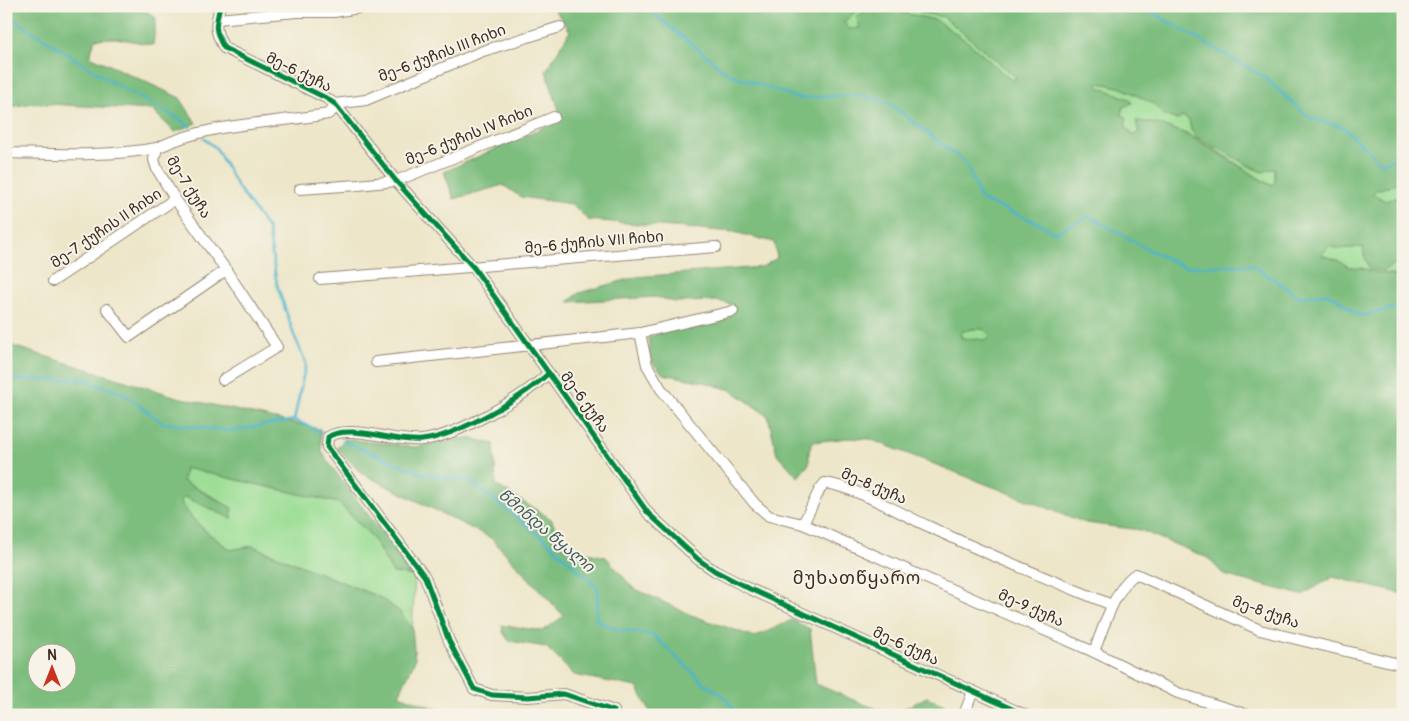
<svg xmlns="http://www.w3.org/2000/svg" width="1409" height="721" font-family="Pangolin,'Noto Sans Georgian',sans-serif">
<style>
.green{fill:#9cde95;stroke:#6c845a}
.forest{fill:#7dbd7e;stroke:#5c744e;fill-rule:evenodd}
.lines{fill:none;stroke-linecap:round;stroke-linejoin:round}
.stream{stroke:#4eb5cc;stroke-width:2.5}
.minor-casing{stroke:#948874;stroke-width:12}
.minor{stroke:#fff;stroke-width:10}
.cycleway-casing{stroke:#f7f3e8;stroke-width:8}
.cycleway{stroke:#00873e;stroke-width:5}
.labels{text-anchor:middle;stroke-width:4;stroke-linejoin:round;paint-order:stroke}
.street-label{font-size:15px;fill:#3b2a1e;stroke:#f7f3e8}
.water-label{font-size:16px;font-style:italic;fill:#425b5b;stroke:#f7f3e8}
.quarter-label{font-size:18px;letter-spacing:1px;fill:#3b2a1e;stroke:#f7f3e8}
</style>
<rect width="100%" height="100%" fill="#f7f3e8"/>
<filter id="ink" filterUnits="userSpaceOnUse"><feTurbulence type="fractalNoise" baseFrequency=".02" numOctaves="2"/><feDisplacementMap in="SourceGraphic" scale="10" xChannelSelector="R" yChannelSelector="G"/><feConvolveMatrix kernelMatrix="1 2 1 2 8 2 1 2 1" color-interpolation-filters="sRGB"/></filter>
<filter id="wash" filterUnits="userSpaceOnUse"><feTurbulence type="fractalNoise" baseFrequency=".0096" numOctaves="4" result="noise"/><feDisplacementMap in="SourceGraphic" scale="20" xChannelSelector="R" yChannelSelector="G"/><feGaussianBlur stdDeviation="1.12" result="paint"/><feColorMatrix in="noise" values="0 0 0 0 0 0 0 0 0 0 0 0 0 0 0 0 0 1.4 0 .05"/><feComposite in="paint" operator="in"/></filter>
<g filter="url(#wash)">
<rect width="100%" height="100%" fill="#ede6c9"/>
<!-- green -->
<g class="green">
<path d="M862,6h10l-15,11 4,11 -12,1 -5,-7z"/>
<path d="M896,6h16l11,7 21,4 74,61 -7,2 -43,-38 -32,-22 -34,-7z"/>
<path d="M1096,83l10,1 16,4 30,15 12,12 13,5 5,-5 7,5 2,10 59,37 12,5 13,-4v14l-2,4c-34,-18 -65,-46 -102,-58 -11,-3 -23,-4 -35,-7l3,11 -5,3c-8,-8 -14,-16 -11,-28l9,-5 -3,-3 -31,-12z"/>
<path d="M1397,181l6,1v14l-18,5 -13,-8c7,-6 16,-6 25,-12z"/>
<path d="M1330,246l7,3 26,-2 20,24 20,-12v21l-12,-6 -15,-2 -15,-4 -12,-1 -12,-7 -16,-5z"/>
<path d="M972,329h11l9,6 -5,5 -26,-2v-6l4,-2z"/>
<path d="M185,468l154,35 33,34 21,36 22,3 -3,52 -13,-17 -20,-14 -127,-51 -22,4c-19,-15 -39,-28 -50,-50l5,-3 47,21 -13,-18 -36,-19z"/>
</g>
<!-- forest -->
<g class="forest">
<path d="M6,6h133l17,12 -3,27 -37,-7 -21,1 -5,17 90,42 16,25 -21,9 -23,-22 -120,-7 -26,5z"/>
<path d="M552,6h310l-18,16 5,7 11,-1 -3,-11 15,-11h24l6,7 34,7 32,22 43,38 6,-2 -73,-61 -21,-4 -11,-7h491v176c-8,-1 -9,3 -16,5 -6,2 -9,1 -15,6l13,8 18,-5v63l-20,12 -14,-3 -5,-13 -1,-8 -26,2 -7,-3 -9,9 16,5 12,7 12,1 15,4 15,2 12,6v314l-70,-17 -31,18 -78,-20 -16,-17 -68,-28 -54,-7 -216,-84 -21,-1 -37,4 -3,9v13l-11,13 -21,-23 -9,-38 -37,-26 -27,-8 -41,-8 -12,-13 -3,-23 17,-7 64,-13 4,-13 -14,-4 -44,1 -19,-5 -88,5 11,-9 57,-16 126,-10 15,-9 -3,-16 -40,-10 -146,-12 -16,-16 -51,-7 -18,-12 -49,14 -10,-27 118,-53 -16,-48 24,-40zM1097,83l9,1 16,4 30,15 12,12 14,5 5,-4 6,4 2,10 5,7 66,35 13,-4v14l-3,4c-44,-23 -84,-62 -136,-65l3,11 -6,3 -8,-8 2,-9 -6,-4 2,-7 9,-4 -3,-4 -30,-12zM972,329h11l8,6 -4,5 -26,-2v-6z"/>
<path d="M6,344l171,53 143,32 2,23 9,14 84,110 -22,-3 -21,-36 -33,-34 -154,-35 -2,13 49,27v11l-47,-22 -5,4c11,21 31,34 50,49l22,-4 127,51 20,14 13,17 3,32 -16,35 54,20h-447zM38,654h30v30h-30z"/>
<path d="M468,438l26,6 2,41 55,34 14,29 41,9 27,31 58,27 64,22 37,-17 18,9 6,55 47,20 30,10 34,-17 19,9 -2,9h-292l-15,-28 -63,-12 -28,-28 -37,-6 -6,-9 -1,-7 41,6 21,-15 -73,-78 -130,-65 -24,-25 8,-9 71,8z"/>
</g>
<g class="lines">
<!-- stream -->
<g class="stream">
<path d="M644,6l85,68 69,24 60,-3 31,8 77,60 15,37 60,24 14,9 34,-17 62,35 34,16 67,-2 48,32 26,-3 9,3 24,19 44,-10"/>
<path d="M1141,6l123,71 46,41 33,9 38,36 22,-6"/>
<path d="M13,19l100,64 68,37 9,7"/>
<path d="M203,138l13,10 21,38 31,43 9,56 17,50 12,28 -12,57"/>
<path d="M6,380l76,-1 42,15 39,29 68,8 63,-11 30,13"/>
<path d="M343,441l77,32 50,8 76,59 52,48 -2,32 19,9 38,6 51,48 21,14 12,18"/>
</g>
</g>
</g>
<g filter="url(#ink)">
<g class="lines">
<defs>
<g id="minor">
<path d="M220,6c-5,20 -6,24 4,42l102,50 9,6 61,77 78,87 174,245 51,47 16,11 35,18 275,126"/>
<path d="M217,19l80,-7h37l37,-6"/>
<path d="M335,104l31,-4 117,-49 77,-24"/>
<path d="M6,153c50,1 101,4 151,-5"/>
<path d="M300,189l58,-4 38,-4 158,-64"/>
<path d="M320,279l396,-32"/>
<path d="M53,281l122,-82"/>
<path d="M107,309l22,28 97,-67"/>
<path d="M640,333l7,32 14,24 94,115 14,12 34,8 291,128 84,41 70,22"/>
<path d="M376,362l264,-29 93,-22"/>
<path d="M549,373c-27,25 -91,63 -127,67 -25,3 -73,-17 -94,-3l-1,10 98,130 24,64 25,48 18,6 36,2 36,-3 50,17"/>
<path d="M223,380l54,-33 -51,-77 -51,-71 -18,-30 -3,-9 3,-12c53,-26 114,-24 171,-34l5,-4 2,-6"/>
<path d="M803,524l17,-35 5,-6c33,5 74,30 105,44 60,29 121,53 182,78"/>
<path d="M1094,652c8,-21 22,-67 42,-78l124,56 143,35"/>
<path d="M964,715l9,-24"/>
</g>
</defs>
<!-- minor casing -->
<use href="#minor" class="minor-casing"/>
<!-- minor -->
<use href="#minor" class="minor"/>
<defs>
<g id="cycleway">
<path d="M220,6c-5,20 -6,24 4,42l102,50 9,6 61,77 78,87 174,245 51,47 16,11 35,18 275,126"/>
<path d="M549,373c-27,25 -91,63 -127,67 -25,3 -73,-17 -94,-3l-1,10 98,130 24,64 25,48 18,6 36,2 36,-3 50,17"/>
</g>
</defs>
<!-- cycleway casing -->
<use href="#cycleway" class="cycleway-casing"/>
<!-- cycleway -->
<use href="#cycleway" class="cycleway"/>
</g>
</g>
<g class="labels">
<!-- street labels -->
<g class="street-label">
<text transform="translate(442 53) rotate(-21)" y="5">მე-6 ქუჩის III ჩიხი</text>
<text transform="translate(299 72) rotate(26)" y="5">მე-6 ქუჩა</text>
<text transform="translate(469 135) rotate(-22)" y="5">მე-6 ქუჩის IV ჩიხი</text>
<text transform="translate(189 187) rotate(58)" y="5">მე-7 ქუჩა</text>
<text transform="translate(106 228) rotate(-34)" y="5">მე-7 ქუჩის II ჩიხი</text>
<text transform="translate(594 242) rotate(-5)" y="5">მე-6 ქუჩის VII ჩიხი</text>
<text transform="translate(585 402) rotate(54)" y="5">მე-6 ქუჩა</text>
<text transform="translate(874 486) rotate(23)" y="5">მე-8 ქუჩა</text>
<text transform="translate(1031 608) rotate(24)" y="5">მე-9 ქუჩა</text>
<text transform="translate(1266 612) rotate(19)" y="5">მე-8 ქუჩა</text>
<text transform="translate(906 646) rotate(25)" y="5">მე-6 ქუჩა</text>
</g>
<!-- water labels -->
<g class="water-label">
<text transform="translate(547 530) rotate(40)" y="6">წმინდა წყალი</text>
</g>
<!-- quarter labels -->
<g class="quarter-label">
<text x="857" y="584">მუხათწყარო</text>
</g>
</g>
<!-- margin -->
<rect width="1409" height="721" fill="none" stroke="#f7f3e8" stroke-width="25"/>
<!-- north arrow -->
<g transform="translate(52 668)"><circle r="24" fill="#f7f3e8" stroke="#aca397"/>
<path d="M0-4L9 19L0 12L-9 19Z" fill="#c8321e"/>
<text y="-8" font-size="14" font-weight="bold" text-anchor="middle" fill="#3b2a1e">N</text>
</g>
</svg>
